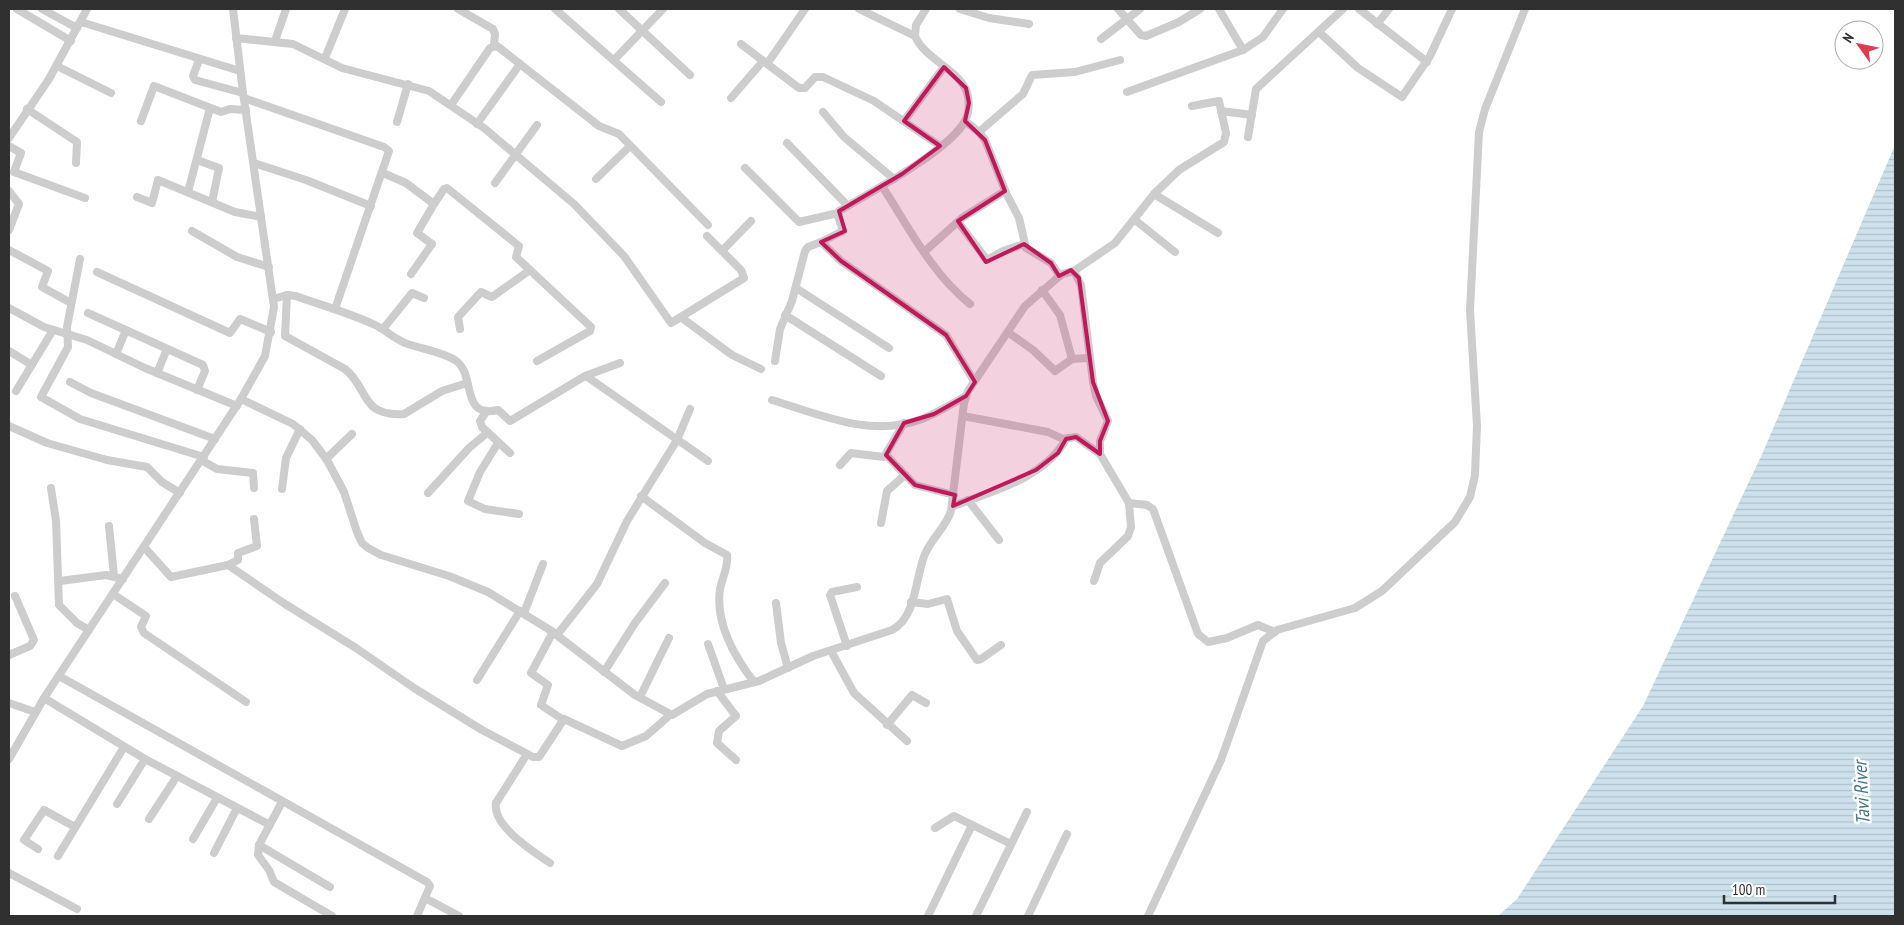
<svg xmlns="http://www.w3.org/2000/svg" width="1904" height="925" font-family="'PT Sans Narrow',sans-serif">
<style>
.water{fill:url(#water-rules)}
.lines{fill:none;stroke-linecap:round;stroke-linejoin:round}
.minor{stroke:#cdcdcd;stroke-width:8}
.marked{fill:#c2185b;fill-opacity:0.2;stroke:#c2185b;stroke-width:4;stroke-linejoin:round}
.labels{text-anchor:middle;stroke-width:5;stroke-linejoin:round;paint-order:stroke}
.water-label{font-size:19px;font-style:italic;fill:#417590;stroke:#fff}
</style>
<defs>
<pattern id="water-rules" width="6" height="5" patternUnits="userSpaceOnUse" patternTransform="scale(1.25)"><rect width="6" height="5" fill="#cce1eb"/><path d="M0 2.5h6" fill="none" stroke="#b0c1ca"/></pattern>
</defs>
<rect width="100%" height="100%" fill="#fff"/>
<!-- water -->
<path class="water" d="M1895,145v771h-397l19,-17 126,-193 120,-254z"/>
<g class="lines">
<!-- minor -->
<g class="minor">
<path d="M17,9l54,32"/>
<path d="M42,9l35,19"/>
<path d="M458,9l35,20 2,5 -1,11"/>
<path d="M555,9l106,93"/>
<path d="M619,9l71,66"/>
<path d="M859,9l56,27"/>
<path d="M960,9l29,9 40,6"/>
<path d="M1118,9l23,26 5,1 33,-14 21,-13"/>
<path d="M1219,9l24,41 20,-13 20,-28"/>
<path d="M1359,9l68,53"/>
<path d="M81,22l159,49"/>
<path d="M1377,24l12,-15"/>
<path d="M1319,32l39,36 44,29 28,-41 22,-47"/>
<path d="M236,38l57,6 49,24 87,23 55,37 90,76 50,52 47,67 73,-45 -3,-8 -34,-34"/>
<path d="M1101,39l39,-30"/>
<path d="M275,41l11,-32"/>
<path d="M741,44l58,44h6l10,-11h8l51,24 66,45"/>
<path d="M325,58l20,-49"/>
<path d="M199,60l-6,16 2,4 48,13"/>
<path d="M614,60l49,-51"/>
<path d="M767,64l38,-55"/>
<path d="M57,66l54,27"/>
<path d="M1127,92l116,-42"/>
<path d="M244,98l140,49 5,4 -54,158"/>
<path d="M731,98l32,-37"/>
<path d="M451,105l39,-57 7,-2 102,80 20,8 89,91"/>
<path d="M27,109l50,33 -1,21"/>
<path d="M1221,111l31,4"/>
<path d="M823,112l21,25 50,42"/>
<path d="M141,121l13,-35 67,26 9,-3 16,1"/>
<path d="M904,121l40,-54"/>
<path d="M965,121l14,11 6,8 22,55 12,23 7,30 25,15 9,13"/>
<path d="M397,122l11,-38"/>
<path d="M477,124l43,-60"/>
<path d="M979,132l44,-38 9,-19 43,-3 45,-12"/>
<path d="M1248,137l8,-48 87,-80"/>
<path d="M9,138l40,-59 38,-70"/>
<path d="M787,143l61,63"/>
<path d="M9,146l12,7 -7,19 71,26"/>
<path d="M197,160l22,8 -7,34"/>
<path d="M254,163l52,17 65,26"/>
<path d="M745,168l54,54 39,-9"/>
<path d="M383,173l23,10 28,21 10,-15 3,-1 72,58 -3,11 75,70 -1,4 -53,30"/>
<path d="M596,179l34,-33"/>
<path d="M495,183l42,-58"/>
<path d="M882,186c26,40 50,88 88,118"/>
<path d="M9,191l10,13 -10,26"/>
<path d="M188,192l22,-84"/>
<path d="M1154,194l64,39"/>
<path d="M137,197l15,6 6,-23 77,32 26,5"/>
<path d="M1135,220l40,32"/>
<path d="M958,222l29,38 16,-9 21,-7"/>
<path d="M192,231l45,26 32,10"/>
<path d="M821,242l22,-11 -5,-15 1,-5c30,-18 110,-60 126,-90 5,-10 5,-24 0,-33 -9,-19 -41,-30 -50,-52l1,-11 10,-16"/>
<path d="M9,250l39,21 -6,16 29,16"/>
<path d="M722,251l29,-30"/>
<path d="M924,252l38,-34 43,-27"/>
<path d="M80,259l-13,68 1,20 -27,50 39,22 124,38"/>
<path d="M1074,271l41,-28 39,-49 25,-24 45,-28 2,-9 -7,-32 -27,5"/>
<path d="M97,272l133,61 10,-14 31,13"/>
<path d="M411,274l21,-30 -15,-11 17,-29"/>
<path d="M796,288l93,60"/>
<path d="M1042,290l18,25 12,44"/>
<path d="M287,295l-2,41 60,33c24,19 15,48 59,45l38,-23 25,-8"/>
<path d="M273,299l14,-4 9,1c27,10 54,17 79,29 11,5 19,14 30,18 16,6 35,8 50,17 22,14 4,59 43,50l12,11 75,-45 35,-13"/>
<path d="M9,308l35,19 43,13 58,28 92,38"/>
<path d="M88,313l115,52 2,6 -8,19"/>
<path d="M785,315l96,61"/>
<path d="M682,318l50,37 29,14"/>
<path d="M383,329l29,-36 12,5"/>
<path d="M460,329l-2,-12 23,-25 11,5 38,-27"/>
<path d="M1009,333l24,17 22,21 17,-12 16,-1"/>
<path d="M9,351l23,14"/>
<path d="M116,354l10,-24"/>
<path d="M775,361l5,-32 12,-28 13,-50 3,-4 13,-5 20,19 105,74 28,46"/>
<path d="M157,373l10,-24"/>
<path d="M586,376l122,85"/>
<path d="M70,382l21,11 124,46"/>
<path d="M16,391l37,-61"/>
<path d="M241,399l52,25 19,16 15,20 17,32 13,40 5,11 6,5 13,7 68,21 39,16 62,38 85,65 37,20 35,-21 52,-13 54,-25 79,-26c25,-13 23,-53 33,-76 7,-16 21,-27 26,-43l13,-108 4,-12 57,-85 37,-32 12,-3 7,14 12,97 3,14 12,25 -8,20v13l29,49 18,2 6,4 45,125 10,8 19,-4 31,-13 17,7"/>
<path d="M772,400c49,15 99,38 150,19 15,-6 30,-15 44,-23"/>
<path d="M486,412l-6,9 2,6 28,26"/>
<path d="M963,416l85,16 15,7 13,-2 24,17"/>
<path d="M9,426l38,17 60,17 40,7 15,15 18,11"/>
<path d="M498,443l-18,29 -12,29 17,8 34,5"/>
<path d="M886,455l29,30 39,10"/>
<path d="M326,459l26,-25"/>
<path d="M201,460l16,9 36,4 1,15"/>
<path d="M840,465l11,-12 33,4 20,-34"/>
<path d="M51,488l5,33 3,84 18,18 12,7"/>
<path d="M282,489l4,-31 14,-29"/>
<path d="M428,493l41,-45 18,-15"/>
<path d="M641,496l64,47 22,12c2,10 -5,24 -7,34 -5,34 14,67 34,93"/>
<path d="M968,500l31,40"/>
<path d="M953,506c38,-14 92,-28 113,-67"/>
<path d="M881,523l6,-32 18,-16"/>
<path d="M109,526l5,50"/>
<path d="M144,547l27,30 57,-12 57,39 71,44 58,40 68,42 51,27h6l25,-38 58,27 24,-10 24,-21"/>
<path d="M228,565l10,-5v-7l19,-7 -3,-27"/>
<path d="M60,581l46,-6 17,4"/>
<path d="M1094,581l6,-18 28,-27 3,-9 -2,-24"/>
<path d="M113,594l33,22 -5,11 3,6 102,69"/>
<path d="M911,602l17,2 19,-5 10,32 20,29 4,-1 20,-14"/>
<path d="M776,603l5,40 7,25"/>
<path d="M524,613l19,-49"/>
<path d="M553,632l-22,41 17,12 -7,20 21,14"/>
<path d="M557,635l40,-51 30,-63 50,-81 13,-31"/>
<path d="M708,644l16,45"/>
<path d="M847,646l-17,-51 2,-3 25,-5"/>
<path d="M831,651l23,42 53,48"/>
<path d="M9,655l21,-9 4,-6 -19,-44"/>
<path d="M604,672l31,-49 30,-40"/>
<path d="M59,676l368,206 3,4 -13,30"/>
<path d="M477,680l43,-69"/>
<path d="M717,691l19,25 -17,15 -2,12 19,17"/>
<path d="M640,697l29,-59"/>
<path d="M44,698l101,61 125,66"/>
<path d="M9,703l26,9"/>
<path d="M887,725l25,-30 14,8"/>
<path d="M527,754l-31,49c-4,23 38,49 54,60"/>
<path d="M9,759l35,-61 197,-299 24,-43 9,-49 -31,-214 -10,-84"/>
<path d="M282,802l-23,43 -1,10 11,15 5,12 58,34"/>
<path d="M117,804l28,-45"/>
<path d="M149,819l28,-43"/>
<path d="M935,828l19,-12 57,28"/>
<path d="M193,839l24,-41"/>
<path d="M259,845l71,42"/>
<path d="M38,849l-14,-9 20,-30 31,17"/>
<path d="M214,853l23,-45"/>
<path d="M58,856l66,-109"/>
<path d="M9,873l68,36"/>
<path d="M425,898l34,18"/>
<path d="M928,916l44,-91"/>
<path d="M976,916l51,-104"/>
<path d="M1028,916l39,-82"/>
<path d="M1148,916l73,-156 42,-119 14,-11 78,-22 27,-17 73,-69 15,-25 5,-22 2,-49 -7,-116 9,-178 6,-23 40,-100"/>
</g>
</g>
<!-- marked area -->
<path class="marked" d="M944,67l22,21 3,15 -4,18 20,19 20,51 -47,30 28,41 38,-18 27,19 8,13 12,-6 8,8 14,104 15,39 -8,20v13l-24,-17 -10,2 -8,14 -22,17 -83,36 2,-11 -40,-10 -29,-30 18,-32 30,-9 32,-18 9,-14 -29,-47 -105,-74 -20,-19 24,-11 -6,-20 63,-37 38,-28 -36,-25z"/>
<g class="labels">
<!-- water labels -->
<g class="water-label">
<text transform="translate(1861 793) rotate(-93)" y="7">Tavi River</text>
</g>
</g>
<!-- border -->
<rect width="1904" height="925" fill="none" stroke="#303030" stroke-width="20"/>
<!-- north arrow -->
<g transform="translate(1859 45) rotate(303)"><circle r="24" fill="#ffffff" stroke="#acacac"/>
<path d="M0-4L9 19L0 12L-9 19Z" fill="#de3b50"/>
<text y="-8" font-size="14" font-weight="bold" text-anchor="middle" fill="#303030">N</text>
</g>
<!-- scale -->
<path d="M1724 895v8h111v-8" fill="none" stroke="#303030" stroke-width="2.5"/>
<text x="1732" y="895" font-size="15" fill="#303030" stroke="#ffffff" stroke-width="4" paint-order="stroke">100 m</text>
</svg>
